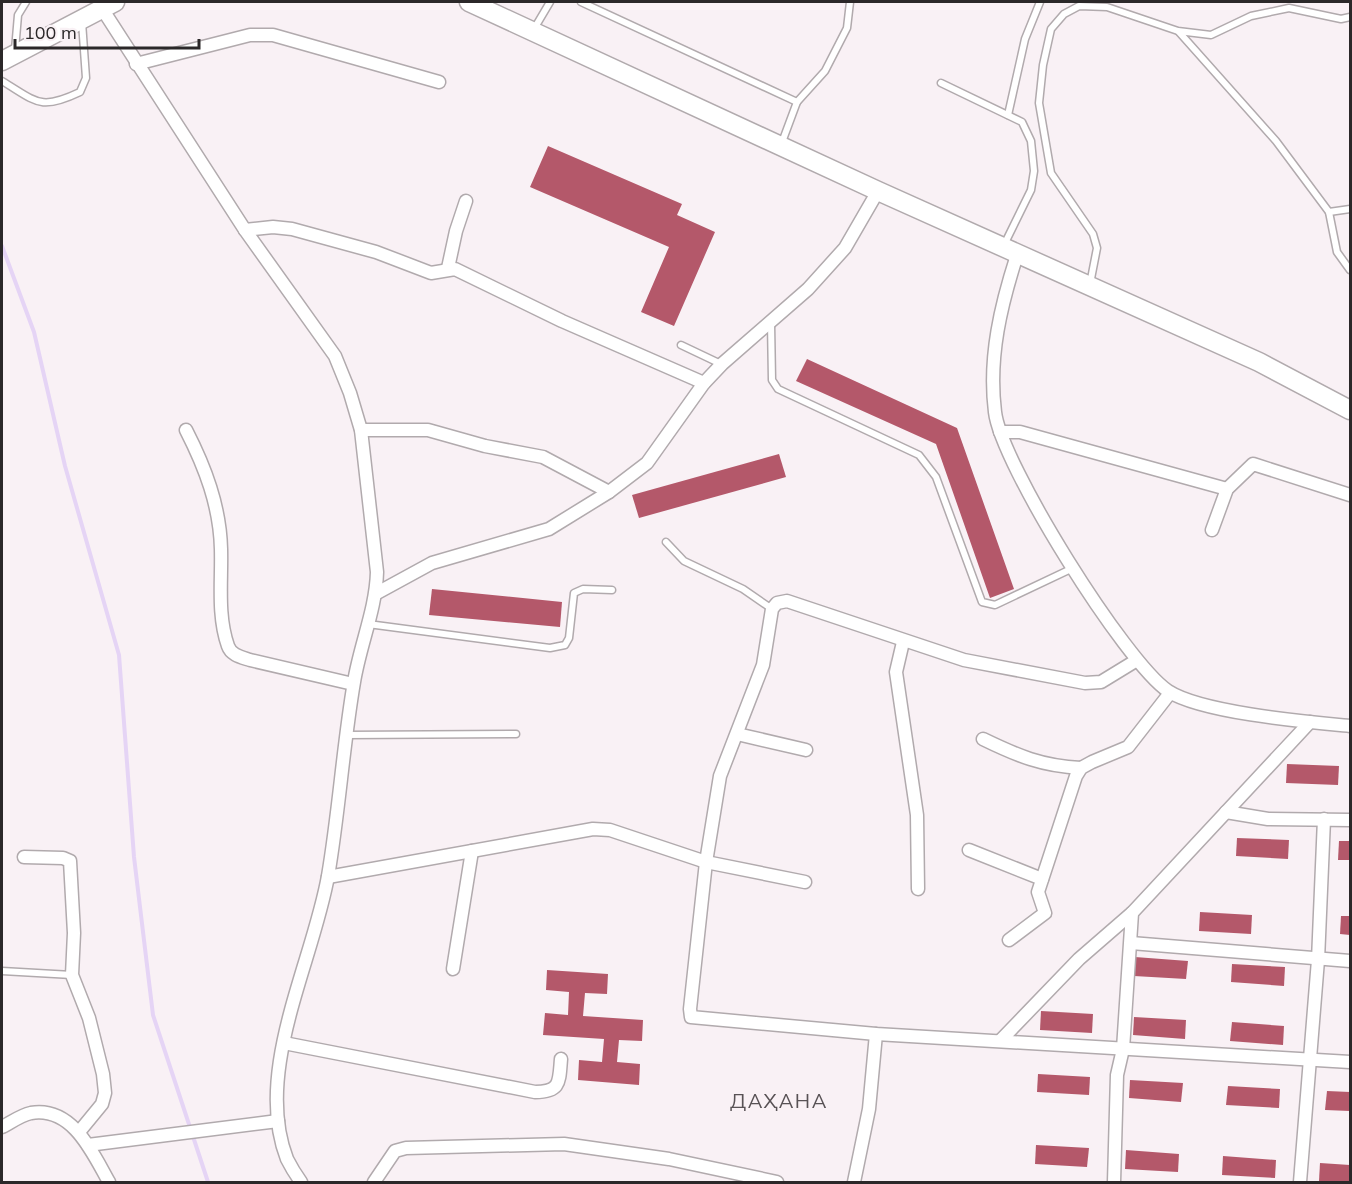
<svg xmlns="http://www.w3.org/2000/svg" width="1352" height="1184" font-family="Mulish,sans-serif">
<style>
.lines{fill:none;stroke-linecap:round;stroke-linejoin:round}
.stream{stroke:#e5d4f5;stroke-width:4}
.building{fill:#b4586a}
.service-casing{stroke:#b1aaad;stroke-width:9}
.minor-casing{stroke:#b1aaad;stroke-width:15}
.secondary-casing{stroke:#b1aaad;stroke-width:21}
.service{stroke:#fff;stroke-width:6}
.minor{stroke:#fff;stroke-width:12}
.secondary{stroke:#fff;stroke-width:18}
.labels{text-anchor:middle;stroke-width:5;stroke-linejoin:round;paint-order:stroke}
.quarter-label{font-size:20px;letter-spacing:1.5px;fill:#585255;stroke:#f9f1f5}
</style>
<rect width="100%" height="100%" fill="#f9f1f5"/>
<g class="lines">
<!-- stream -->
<path class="stream" d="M2,246l32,86 31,134 54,189 15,202 19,158 55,167"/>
</g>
<!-- building -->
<g class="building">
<path d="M548,146l134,58 -5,11 38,17 -41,94 -33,-14 28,-65 -139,-60z"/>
<path d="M807,359l150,69 57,161 -24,9 -54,-154 -140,-63z"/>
<path d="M779,454l7,23 -147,41 -7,-23z"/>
<path d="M432,589l130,13 -2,25 -131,-12z"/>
<path d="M1287,764l52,2 -1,19 -52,-2z"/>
<path d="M1237,838l52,2 -1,19 -52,-3z"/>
<path d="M1339,841h11v19h-12z"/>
<path d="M1200,912l52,3 -1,19 -52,-3z"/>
<path d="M1341,916h9v19l-10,-1z"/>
<path d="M1135,957l53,4 -2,18 -52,-3z"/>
<path d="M1232,964l53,3 -1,19 -53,-4z"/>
<path d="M547,970l61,4 -1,20 -22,-1 -2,23 60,4 -1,21 -23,-1 -2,22 23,2 -1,21 -61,-5 1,-20 23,2 2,-23 -61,-4 2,-22 23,2 1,-23 -23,-2z"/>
<path d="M1041,1011l52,3 -1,19 -52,-3z"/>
<path d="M1134,1017l52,3 -1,19 -52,-4z"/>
<path d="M1232,1022l52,4 -1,19 -53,-4z"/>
<path d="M1038,1074l52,3 -1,18 -52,-3z"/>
<path d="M1130,1080l53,3 -2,19 -52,-4z"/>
<path d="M1228,1086l52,3 -1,19 -53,-3z"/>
<path d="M1327,1091l23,1v19l-25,-1z"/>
<path d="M1036,1145l53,3 -2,19 -52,-3z"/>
<path d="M1126,1150l53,4 -1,18 -53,-3z"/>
<path d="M1223,1156l53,4 -1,18 -53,-3z"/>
<path d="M1320,1163l30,2v17l-31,-1z"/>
</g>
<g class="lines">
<defs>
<g id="service">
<path d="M581,2l216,100"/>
<path d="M534,29l16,-27"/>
<path d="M1179,32l97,109 53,71 8,40 13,18"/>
<path d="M15,50l3,-35 8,-13"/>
<path d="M2,81c35,21 38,30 78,11l6,-14 -4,-56"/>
<path d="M941,83l81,39 9,19 3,30 -3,19 -27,55"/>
<path d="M1008,115l17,-76 15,-37"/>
<path d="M781,145l16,-43 28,-31 22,-43 3,-26"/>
<path d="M1329,212l21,-3"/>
<path d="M1090,284l7,-36 -4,-14 -42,-61 -12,-70 4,-38 8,-36 13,-15 15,-8 28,1 71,24 33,4 40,-19 38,-8 52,11 9,-2"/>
<path d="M771,323l1,57 6,9 141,66 17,22 46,125 13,3 78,-37"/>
<path d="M681,345l40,19"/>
<path d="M666,542l18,19 59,28 29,20"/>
<path d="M368,624l182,24 15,-3 4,-7 5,-45 9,-4 29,1"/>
<path d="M346,735l170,-1"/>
<path d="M2,971l70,4"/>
</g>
<g id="minor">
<path d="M101,7l144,223 90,126 15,37 11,37 16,142c-1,37 -17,73 -23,110 -11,64 -15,130 -26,194 -15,86 -75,196 -41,283 4,8 9,16 14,23"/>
<path d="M136,64l114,-29h23l166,47"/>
<path d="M245,230l28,-3 19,2 84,23 55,21 24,-4 107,52 142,62"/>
<path d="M1018,252c-17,52 -30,105 -23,160 6,52 130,250 173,279 34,22 140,31 182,35"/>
<path d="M448,268l8,-37 10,-30"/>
<path d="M186,430c19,37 34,76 35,119 1,31 -4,66 7,97 3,9 13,11 22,14l103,24"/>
<path d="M361,430h67l57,16 58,11 66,35"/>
<path d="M1000,432h20l207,57"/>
<path d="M1212,530l15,-41 26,-25 97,31"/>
<path d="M377,593l55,-30 117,-34 60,-37 38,-29 57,-80 18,-19 86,-75 37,-41 33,-57"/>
<path d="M903,642l-7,30 21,143 1,74"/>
<path d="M1137,660l-36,22 -16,1 -121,-23 -177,-59 -10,2 -5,6 -9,56 -43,111 -14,86 -16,147 1,8 185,17 474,28"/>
<path d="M737,734l69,16"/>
<path d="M983,739c35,17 59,27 98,29"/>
<path d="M1226,812l42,7 82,1"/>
<path d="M969,850l73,29"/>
<path d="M24,857l39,1 7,3 4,72 -2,42 17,43 14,56 2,19 -3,11 -23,28"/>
<path d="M328,877l265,-48 17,1 96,32 99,20"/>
<path d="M1009,940l36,-27 -7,-21 38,-116 5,-8 11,-6 36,-15 42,-54"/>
<path d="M1131,943l219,18"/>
<path d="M453,969l19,-118"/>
<path d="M1001,1040l78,-81 53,-46"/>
<path d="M284,1043l251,49c26,0 24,-10 26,-33"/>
<path d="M2,1127c8,-4 19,-12 29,-14 42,-7 62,41 78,69"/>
<path d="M88,1145l190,-24"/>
<path d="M374,1182l21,-31 11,-3 158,-4 105,15 108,23"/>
<path d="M854,1182l15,-73 7,-75"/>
<path d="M1114,1182l3,-107 6,-26 9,-136 178,-191"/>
<path d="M1300,1182l18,-222 6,-141"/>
</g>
<g id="secondary">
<path d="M469,2l409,189 381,171 91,48"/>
<path d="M2,61l113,-59"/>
</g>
</defs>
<!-- service casing -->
<use href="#service" class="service-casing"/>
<!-- minor casing -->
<use href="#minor" class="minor-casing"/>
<!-- secondary casing -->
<use href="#secondary" class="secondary-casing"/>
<!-- service -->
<use href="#service" class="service"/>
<!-- minor -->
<use href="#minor" class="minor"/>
<!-- secondary -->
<use href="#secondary" class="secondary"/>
</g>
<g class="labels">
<!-- quarter labels -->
<g class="quarter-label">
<text x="779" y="1108">ДАҲАНА</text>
</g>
</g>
<!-- border -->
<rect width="1352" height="1184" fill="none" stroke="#2b2829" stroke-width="6"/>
<!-- scale -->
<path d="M15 39v9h184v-9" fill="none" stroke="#2b2829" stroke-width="3"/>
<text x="24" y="39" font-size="18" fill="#2b2829" stroke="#f9f1f5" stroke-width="4.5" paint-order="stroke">100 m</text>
</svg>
